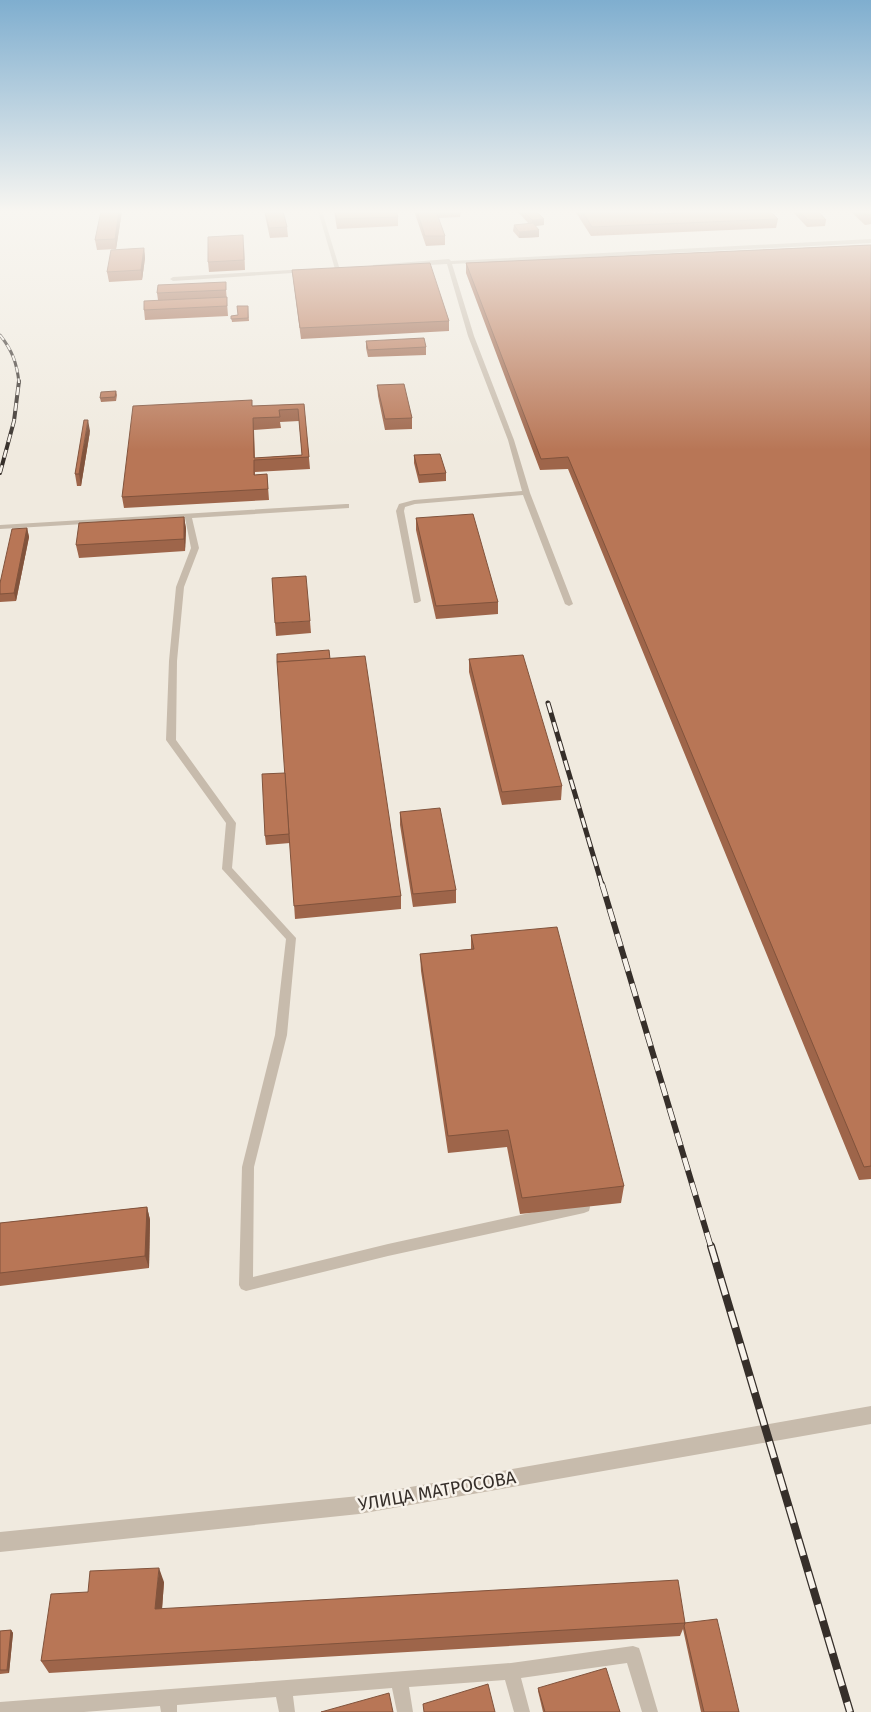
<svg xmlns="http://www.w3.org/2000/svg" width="871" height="1712" font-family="'Fira Sans',sans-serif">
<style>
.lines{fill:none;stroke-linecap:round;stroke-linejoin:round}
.lane{fill:#c7bbac;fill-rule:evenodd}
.street{fill:#c7bbac;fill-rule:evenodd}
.rail-far4-casing{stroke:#362f2a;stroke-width:3}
.rail-far3-casing{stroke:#362f2a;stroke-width:4}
.rail-far2-casing{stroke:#362f2a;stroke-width:5}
.rail-far1-casing{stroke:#362f2a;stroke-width:6}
.rail-casing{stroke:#362f2a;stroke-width:8}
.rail-far4{stroke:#f8f3eb;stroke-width:2;stroke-dasharray:6;stroke-linecap:butt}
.rail-far3{stroke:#f8f3eb;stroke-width:2.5;stroke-dasharray:8;stroke-linecap:butt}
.rail-far2{stroke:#f8f3eb;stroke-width:3;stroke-dasharray:10;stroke-linecap:butt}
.rail-far1{stroke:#f8f3eb;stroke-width:4.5;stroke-dasharray:13;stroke-linecap:butt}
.rail{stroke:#f8f3eb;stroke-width:5.5;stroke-dasharray:17;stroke-linecap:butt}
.wall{fill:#9e654a;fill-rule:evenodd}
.shaded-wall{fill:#81533c}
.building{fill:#b87656;stroke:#81533c;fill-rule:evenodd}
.labels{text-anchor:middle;stroke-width:5;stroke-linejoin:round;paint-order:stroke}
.near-street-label{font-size:18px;fill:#362f2a;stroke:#f8f3eb}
</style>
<rect width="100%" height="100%" fill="#f0eadf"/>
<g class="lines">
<!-- lane -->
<g class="lane">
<path d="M318,211h4l18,59 -5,-1z"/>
<path d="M871,239v4l-419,21 22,72 40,104 16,53 43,111 -4,2 -4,-2 -42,-109 -108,9 -10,3 -1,4 17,90 -4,2h-3l-18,-92 3,-7 15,-4 108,-9 -14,-51 -40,-104 -21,-72 -72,4 -2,-1v-2l76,-6 2,2z"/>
<path d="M306,269l3,2 -1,1 -135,9 -3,-2 3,-2z"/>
<path d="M346,504h3v4l-157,10 7,30 -15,39 -7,74 -1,79 60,83 -4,45 64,70 -9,97 -33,132 -1,110 135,-33 196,-43 5,2 1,4 -1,4 -5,2 -196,43 -142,35 -5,-2 -2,-4 3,-118 33,-132 11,-96 -64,-70 4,-46 -60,-83 3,-79 7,-74 15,-39 -6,-30 -185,11v-4z"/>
<path d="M633,1646l6,2 2,6 17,58h-16l-15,-49 -106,15 9,34h-16l-9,-32 -96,7 4,25h-16l-5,-24 -99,8 2,16h-16l-3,-15 -99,8v7h-16l-1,-6 -76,6h-84v-10l511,-39z"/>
</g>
<!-- street -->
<path class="street" d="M871,1406v18l-512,90 -359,38v-20l359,-36z"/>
<defs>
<path id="rail-far4" d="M0,335c12,15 17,28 19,48"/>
<path id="rail-far3" d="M0,473l14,-52 5,-40"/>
<path id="rail-far2" d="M548,703l54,182"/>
<path id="rail-far1" d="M602,884l109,363"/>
<path id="rail" d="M711,1246l139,466"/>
</defs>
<!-- rail-far4 casing -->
<use href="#rail-far4" class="rail-far4-casing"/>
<!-- rail-far3 casing -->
<use href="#rail-far3" class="rail-far3-casing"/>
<!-- rail-far2 casing -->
<use href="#rail-far2" class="rail-far2-casing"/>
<!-- rail-far1 casing -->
<use href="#rail-far1" class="rail-far1-casing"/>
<!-- rail casing -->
<use href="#rail" class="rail-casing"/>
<!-- rail-far4 -->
<use href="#rail-far4" class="rail-far4"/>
<!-- rail-far3 -->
<use href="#rail-far3" class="rail-far3"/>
<!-- rail-far2 -->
<use href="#rail-far2" class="rail-far2"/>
<!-- rail-far1 -->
<use href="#rail-far1" class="rail-far1"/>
<!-- rail -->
<use href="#rail" class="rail"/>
</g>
<!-- wall -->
<g class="wall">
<path d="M101,211h21l-6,38 -19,1 -2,-10z"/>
<path d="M264,211h19l4,16 1,10 -18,1z"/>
<path d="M334,211h62l2,6v9l-61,3z"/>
<path d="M414,211h47l-1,6 -22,1 7,18v9l-19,1z"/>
<path d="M517,211h19l8,8v6l-9,1 4,11 -20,1 -6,-7 1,-6 15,-1z"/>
<path d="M575,211h74l3,3 23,-1 -2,-2h97l8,8 -2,9 -185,8z"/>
<path d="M792,211h26l8,9 -1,6 -18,1z"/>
<path d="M850,211h21v13l-6,1z"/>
<path d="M244,245l1,25 -36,2 -1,-10z"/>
<path d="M871,245v934l-12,1 -291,-711 -28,1 -74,-197v-10z"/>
<path d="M144,248l1,10 -3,22 -33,2 -2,-10z"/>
<path d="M292,270l157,51v10l-148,8z"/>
<path d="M226,289l2,27 -83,4 -1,-10 14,-10 -1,-7z"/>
<path d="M248,306l1,15 -17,1 -1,-6 7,-1z"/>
<path d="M366,341l60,6v8l-58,2 -2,-9z"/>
<path d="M377,385l35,33v11l-27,1 -7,-34z"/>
<path d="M116,391l1,4 -1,6 -15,1 -1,-4z"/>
<path d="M304,404l6,65 -55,3v3l12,-1 2,26 -145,8 -2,-11 131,-91zM299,421l3,34 -47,3 -1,-28 27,-2 -1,-6z"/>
<path d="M90,431l-9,55h-4l-2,-12z"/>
<path d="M414,455l32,18v8l-27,2 -5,-20z"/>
<path d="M184,517l2,12 -1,22 -106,7 -3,-13z"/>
<path d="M416,518l82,84v12l-62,5 -20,-89z"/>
<path d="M27,528l2,9 -13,64 -16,1v-19z"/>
<path d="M310,621l1,12 -35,3 -1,-13z"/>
<path d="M330,659l71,237v13l-106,10 -5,-76 -24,2 -1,-9 20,-63z"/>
<path d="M469,659l93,127 -1,14 -59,5 -33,-133z"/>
<path d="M400,812l56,78v13l-43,4 -13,-82z"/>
<path d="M471,935l153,251 -3,17 -101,11 -13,-67 -59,6 -27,-182 -1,-17 51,-5z"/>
<path d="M147,1207l3,13 -1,48 -149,18v-63z"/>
<path d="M164,1582l-2,27 523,14 54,89h-38l-18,-83 -3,7 -631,37 -8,-12 47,-69z"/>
<path d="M11,1630l2,3 -4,40 -9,1v-43z"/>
<path d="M538,1688l82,24h-77l-5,-21z"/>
</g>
<!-- shaded-wall -->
<g class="shaded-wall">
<path d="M119,211h3l-6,38 -1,-10z"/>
<path d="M544,219v6l-13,1 1,-6z"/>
<path d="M539,230v7l-20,1v-6z"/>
<path d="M144,248l1,10 -3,22 -1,-10z"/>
<path d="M253,418l1,12v30z"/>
<path d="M88,420l2,11 -9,55 -2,-12z"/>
<path d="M184,517l2,12 -1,22 -1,-12z"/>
<path d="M27,528l2,9 -13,64 -2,-8z"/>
<path d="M147,1207l3,13 -1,48 -4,-12z"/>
<path d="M159,1568l5,14 -3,40 -6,-13z"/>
<path d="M11,1630l2,3 -4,40 -2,-3z"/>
</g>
<!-- building -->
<g class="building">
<path d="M101,211h18l-4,28 -20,1z"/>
<path d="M265,211h18l4,16 -18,1z"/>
<path d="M335,211h61l2,6 -61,2z"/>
<path d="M417,211h19l9,25h-20z"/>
<path d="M523,211h13l8,8 -12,1z"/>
<path d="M582,211h67l3,3 31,-1 -2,-2h89l8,8 -186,8z"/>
<path d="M799,211h19l8,9h-18z"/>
<path d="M862,211h9v4h-4z"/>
<path d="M533,223l6,7 -20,2 -5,-7z"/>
<path d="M243,235l1,25 -36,2v-25z"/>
<path d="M871,245v921l-7,1 -296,-710 -27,2 -75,-196z"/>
<path d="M144,248l-3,22 -34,2 4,-22z"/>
<path d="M430,263l19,58 -149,7 -8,-58z"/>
<path d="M226,282v8l-69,3 1,-8z"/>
<path d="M227,297v9l-83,4v-9z"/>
<path d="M237,306h11v12l-17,1v-3l7,-1z"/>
<path d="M424,338l2,9 -58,3 -2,-9z"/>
<path d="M404,384l8,34 -27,1 -8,-34z"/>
<path d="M116,391l-1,6 -15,1 1,-6z"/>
<path d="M252,400v6l52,-2 5,53 -55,3v15l13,-1 1,15 -146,8 11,-91zM298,409l4,46 -48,3 -1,-40 27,-1 -1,-7z"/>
<path d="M84,420h4l-9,54h-4z"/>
<path d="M440,454l6,19 -27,2 -5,-20z"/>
<path d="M473,514l25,88 -62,4 -20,-88z"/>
<path d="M184,517v22l-108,6 3,-22z"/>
<path d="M27,528l-13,65 -14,1v-11l12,-54z"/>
<path d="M306,576l4,45 -35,2 -3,-45z"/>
<path d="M329,650l1,9 -53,3v-8z"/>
<path d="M523,655l39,131 -60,6 -33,-133z"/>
<path d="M365,656l36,240 -107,10 -17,-244z"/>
<path d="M285,773l4,61 -24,2 -3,-62z"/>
<path d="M440,808l16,82 -43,4 -13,-82z"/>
<path d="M557,927l67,259 -102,12 -14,-68 -60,6 -28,-182 54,-5 -3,-14z"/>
<path d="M147,1207l-2,49 -145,17v-50z"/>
<path d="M159,1568l-4,41 523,-29 7,43 -644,38 10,-67 37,-2 2,-21z"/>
<path d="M717,1619l22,93h-35l-20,-86 1,-3h-1z"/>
<path d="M11,1630l-4,40h-7v-39z"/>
<path d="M606,1668l14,44h-75l-7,-24z"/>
<path d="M488,1684l7,28h-71l-1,-8z"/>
<path d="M389,1693l4,19h-72z"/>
</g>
<!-- sky -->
<linearGradient id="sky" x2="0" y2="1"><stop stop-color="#7faecf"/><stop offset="0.47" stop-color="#f8f6f1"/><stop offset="1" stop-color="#f8f6f1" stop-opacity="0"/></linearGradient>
<rect width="871" height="450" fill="url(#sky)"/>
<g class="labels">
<!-- near-street labels -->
<g class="near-street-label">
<text transform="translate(437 1491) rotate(-10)" y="6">УЛИЦА МАТРОСОВА</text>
</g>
</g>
</svg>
